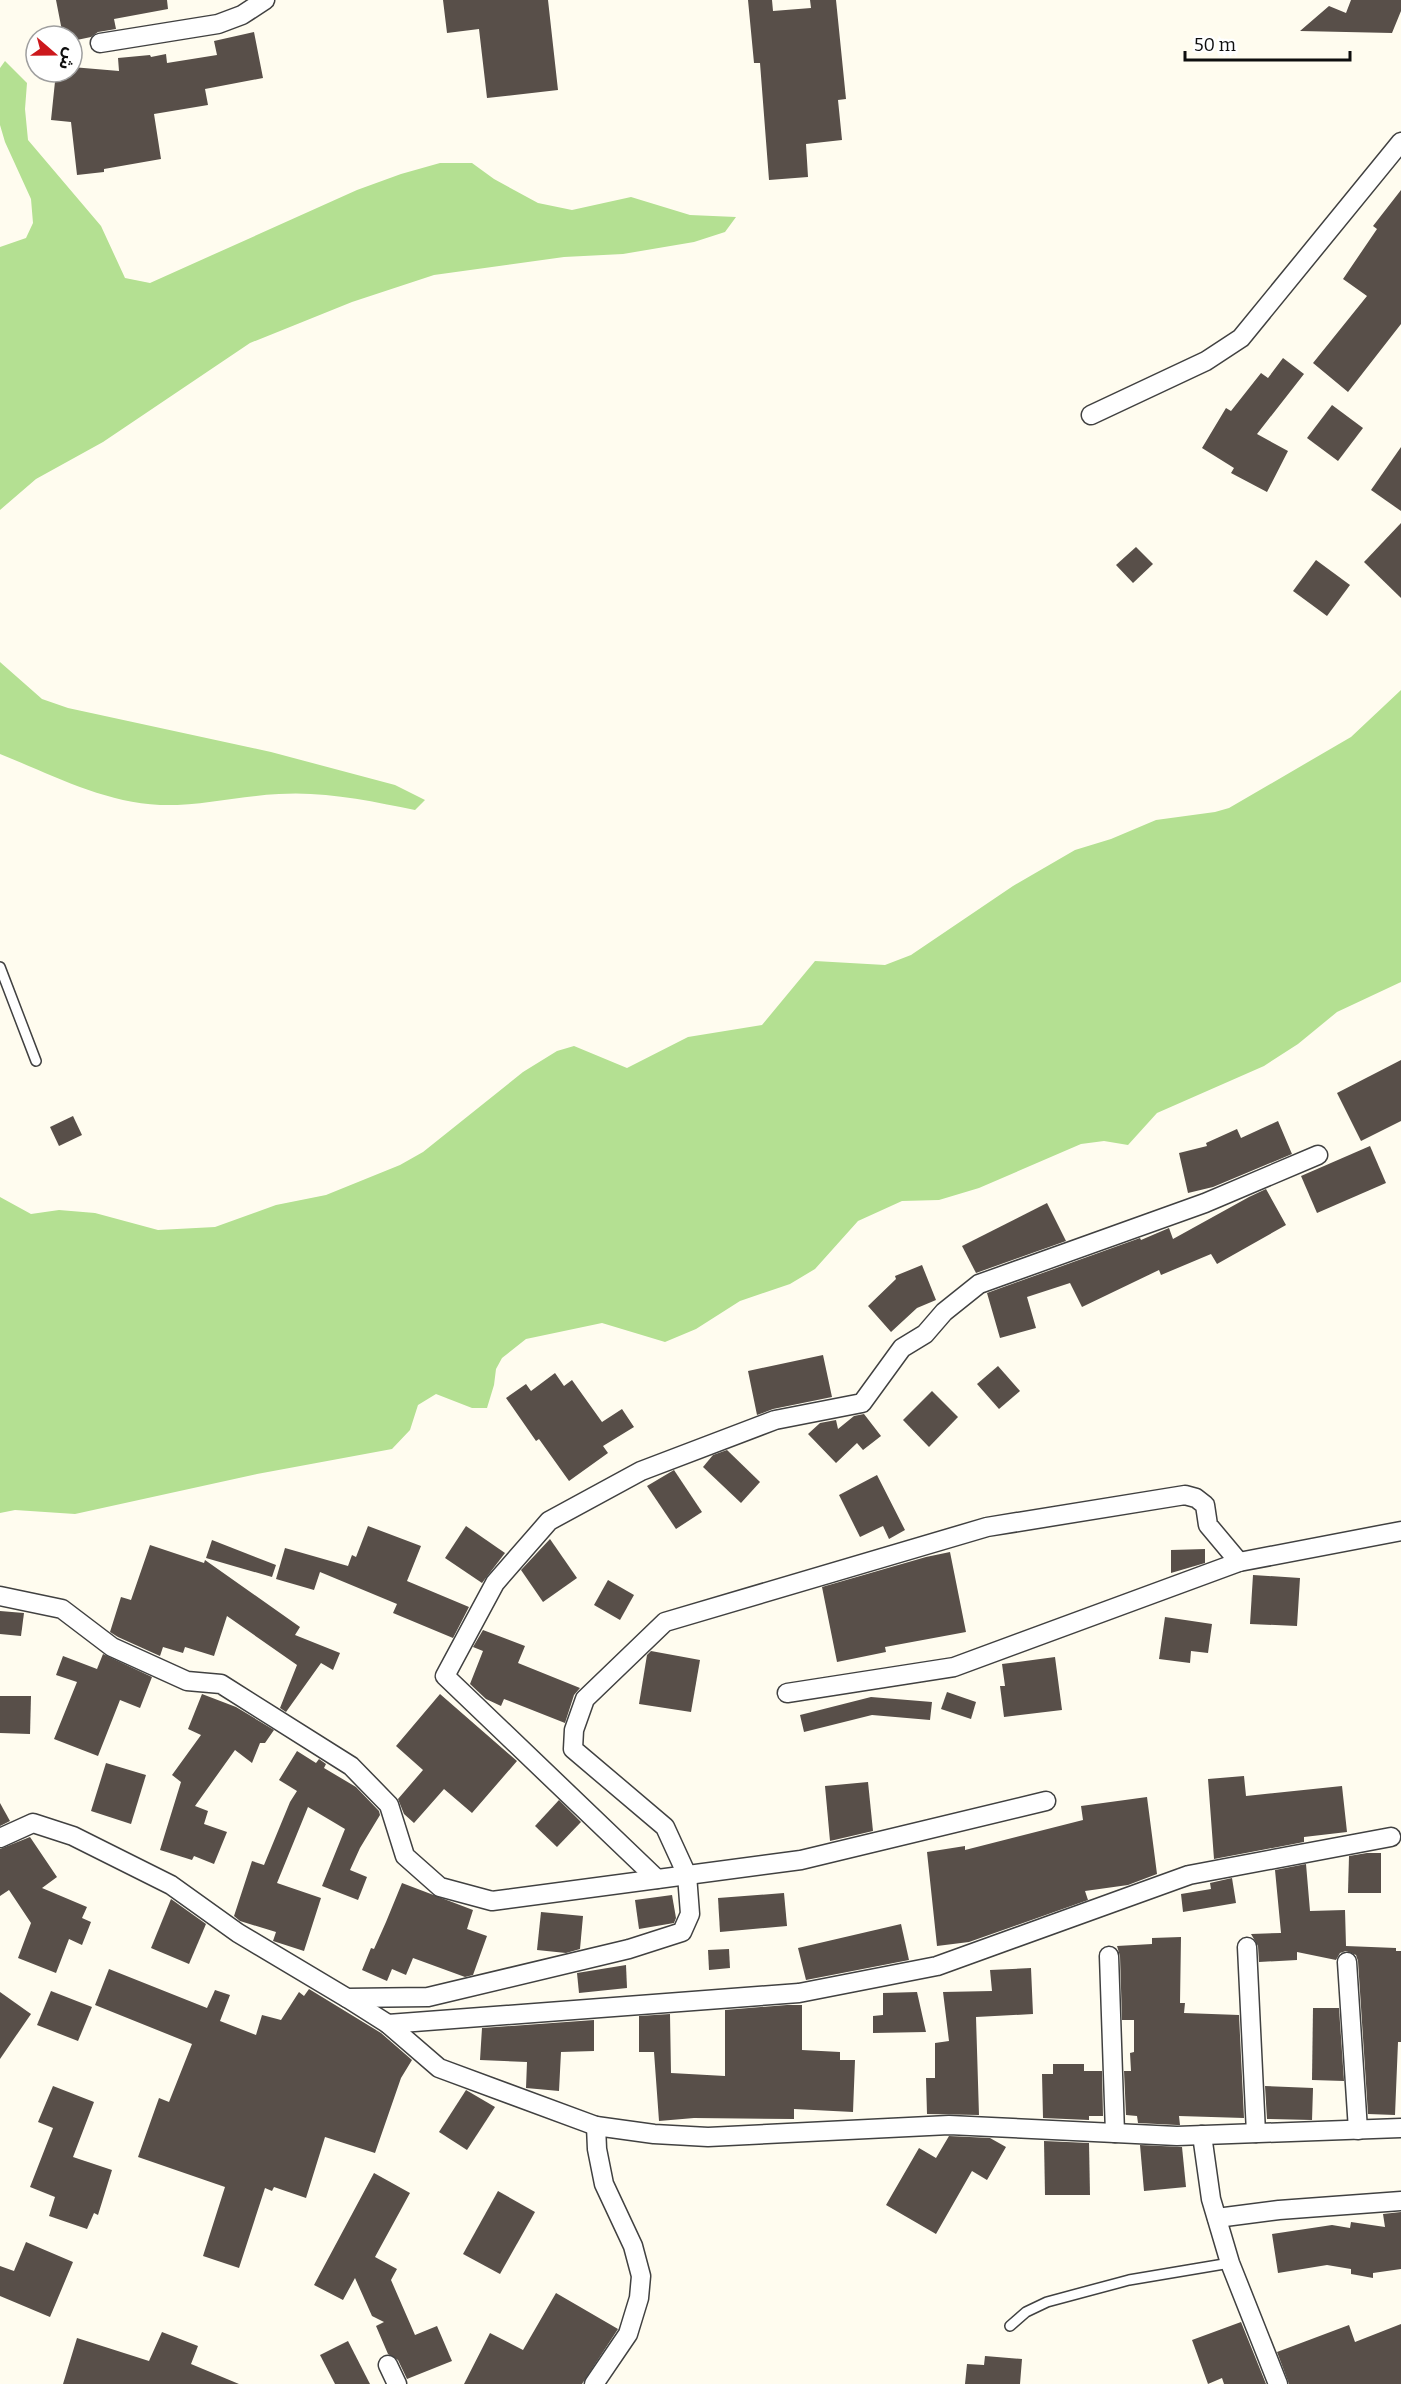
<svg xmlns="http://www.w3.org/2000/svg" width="1401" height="2384" font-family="Bitter,'Noto Sans Arabic',serif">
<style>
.forest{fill:#b4e092}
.building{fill:#584f49}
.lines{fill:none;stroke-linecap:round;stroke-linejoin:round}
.lane-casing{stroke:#414141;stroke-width:12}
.street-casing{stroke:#414141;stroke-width:21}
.lane{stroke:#fff;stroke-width:9}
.street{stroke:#fff;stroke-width:18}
</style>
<rect width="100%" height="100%" fill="#fffcef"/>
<!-- forest -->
<g class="forest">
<path d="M5,61l22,22 -2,26 3,31 73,86 24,52 25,5 207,-93 44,-16 39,-11h32l22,16 44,24 34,7 59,-13 59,18 46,2 -11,15 -31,10 -71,12 -59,3 -130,18 -82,27 -102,41 -147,99 -67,37 -36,31v-263l26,-9 7,-15 -2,-24 -26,-57 -5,-17v-57z"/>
<path d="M0,662l42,37 26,9 203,44 124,33 30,15 -10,10c-44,-9 -91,-19 -136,-16 -40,2 -78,12 -119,11 -58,-3 -107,-30 -160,-51z"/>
<path d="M1401,690v292l-64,30 -39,32 -34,22 -107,47 -29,32 -24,-4 -23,3 -102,44 -40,12 -37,1 -44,20 -43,48 -25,15 -50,17 -44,28 -31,13 -63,-19 -76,16 -24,19 -6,11 -2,16 -7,23h-15l-36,-14 -18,11 -8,25 -18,19 -135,25 -182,40 -60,-4 -15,3v-316l31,17 28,-4 36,3 63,17 57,-3 61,-22 50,-10 74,-30 23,-13 100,-80 34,-21 17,-5 53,22 61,-31 74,-12 53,-64 70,4 26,-10 102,-69 62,-36 36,-11 45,-19 59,-8 14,-4 122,-71z"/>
</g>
<!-- building -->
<g class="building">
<path d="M56,0h111l1,9 -54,10 2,10 -18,3 -7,5 -19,4v-5h-9z"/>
<path d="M443,0h105l10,90 -71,8 -8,-69 -32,4z"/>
<path d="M748,0h24l1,11 38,-3 -1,-8h26l10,99 -8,1 4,40 -36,4 2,33 -39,3 -9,-117h-6z"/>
<path d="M1351,0h50v11l-9,22 -92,-2 29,-25 17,7z"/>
<path d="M254,32l9,46 -58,11 3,16 -54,9 7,45 -57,10v3l-27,3 -6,-53 -20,-2 5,-48h16v-5l47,4 -1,-13 32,-3 1,2 15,-3 1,9 50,-8 -3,-14z"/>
<path d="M1401,190v134l-53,68 -35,-29 54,-67 -24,-17 34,-50 -4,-3z"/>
<path d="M1283,358l21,16 -47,60 31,17 -21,41 -36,-19 3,-5 -32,-20 24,-40 5,3 30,-38 7,5z"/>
<path d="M1332,405l31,23 -25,33 -31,-23z"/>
<path d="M1401,447v64l-30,-21z"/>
<path d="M1401,523v75l-37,-36z"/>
<path d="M1136,547l17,17 -20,19 -17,-18z"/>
<path d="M1316,560l34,25 -23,31 -34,-25z"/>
<path d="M1401,1060v61l-40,20 -24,-48z"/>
<path d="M73,1116l9,19 -23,11 -9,-19z"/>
<path d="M1278,1121l14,33 -79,33 -25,6 -9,-40 28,-7 -1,-3 31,-14 4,9z"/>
<path d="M1370,1146l16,37 -69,30 -16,-37z"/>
<path d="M1266,1189l20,36 -69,39 -6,-10 -50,21 -2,-5 -77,37 -12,-24 -43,14 9,31 -36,10 -13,-45 153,-55 1,2 28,-12 4,11 76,-42z"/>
<path d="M1047,1203l19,38 -90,32 -14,-27z"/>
<path d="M922,1265l14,35 -19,8 -26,24 -23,-26 28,-27 -1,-3z"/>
<path d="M823,1355l9,42 -59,12 -16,6 -9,-44z"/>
<path d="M998,1366l22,25 -21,18 -22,-25z"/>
<path d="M555,1373l9,13 8,-6 30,42 20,-13 12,18 -31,19 5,7 -39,28 -30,-42 -3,2 -30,-43 20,-14 5,7z"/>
<path d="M932,1391l26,26 -29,30 -26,-27z"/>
<path d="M864,1414l17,22 -18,14 -6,-7 -21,20 -28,-29 12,-11 16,-3 2,9 16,-13z"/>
<path d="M727,1450l33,32 -19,21 -38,-36 10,-12z"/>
<path d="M674,1470l28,42 -26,17 -29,-43z"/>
<path d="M877,1475l28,55 -16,9 -6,-13 -23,11 -21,-42z"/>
<path d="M368,1526l53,20 -14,35 62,26 -16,31 -60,-25 4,-9 -77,-32 -6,18 -38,-11 9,-31 63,18 4,-11 4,2z"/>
<path d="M466,1526l39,27 -23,30 -37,-25z"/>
<path d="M550,1539l27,39 -34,24 -22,-32z"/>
<path d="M212,1540l64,25 -4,12 -66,-19z"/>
<path d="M150,1545l54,18 1,-3 95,67 -5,8 45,18 -7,17 -12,-7 -35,49 -6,-4 17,-43 -70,-49 -13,40 -29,-9 -2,6 -20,-6 -3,9 -42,-19 -8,-5 11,-35 10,3z"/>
<path d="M1205,1549v14l-34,10v-23z"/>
<path d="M950,1552l16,80 -81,15 1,5 -49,10 -15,-75 104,-30z"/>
<path d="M1253,1575l47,3 -3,48 -47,-2z"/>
<path d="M608,1580l26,15 -14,25 -26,-15z"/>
<path d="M0,1611l24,2 -3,23 -21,-2z"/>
<path d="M1165,1617l47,7 -4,29 -17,-2 -1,12 -31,-4z"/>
<path d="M483,1630l42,16 -7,17 62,25 -6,7 -9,28 -61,-24 -3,7 -15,-7 -16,-15 13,-33 -10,-4z"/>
<path d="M651,1651l49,9 -9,52 -52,-8 8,-49z"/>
<path d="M103,1654l49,23 -12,31 -20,-8 -22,56 -44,-17 23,-57 -21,-7 7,-19 34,13z"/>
<path d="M1055,1657l7,53 -58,7 -4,-31h5l-3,-22z"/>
<path d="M947,1692l29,10 -5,17 -30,-10z"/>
<path d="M202,1694l34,13 38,23 -9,13h-5l-8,20 -17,-13 -40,56 13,5 -4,13 23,8 -13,32 -20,-8 -2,4 -32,-10 21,-68 -9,-7 29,-40 -13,-6z"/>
<path d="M440,1694l77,67 -45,52 -28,-24 -30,34 -10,-9 -6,-15 25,-29 -27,-24z"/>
<path d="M0,1696h31l-1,38 -30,-1z"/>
<path d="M871,1697l61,5 -2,18 -58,-5 -68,17 -4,-17z"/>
<path d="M297,1751l19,12 3,-4 7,5 -2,4 32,19 23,24 1,4 -20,33 -10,22 17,7 -9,23 -36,-14 23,-57 -37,-22 -31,76 44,15 -17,53 -31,-10 3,-9 -36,-11 -6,-5 18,-55 12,4 26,-63 7,-11 -18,-11z"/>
<path d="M106,1763l40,12 -15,49 -40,-13z"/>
<path d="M1244,1776l2,20 96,-10 5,46 -43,5v5l-90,17 -6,-80z"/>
<path d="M868,1782l5,49 -43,10 -5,-55z"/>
<path d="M1147,1797l10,77 -29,11 -43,6 3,9 -119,42 -32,4 -10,-94 38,-6v4l118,-30 -2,-14z"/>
<path d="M559,1800l22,22 -24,25 -22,-21z"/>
<path d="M0,1803l10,18 -10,5z"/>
<path d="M30,1837l27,40 -15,11 45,19 -5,11 9,4 -9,23 -13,-6 -13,34 -38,-15 13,-35 -22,-33 -9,6v-47z"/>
<path d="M1367,1853h14v40h-33l1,-37z"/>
<path d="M1306,1864l4,47 35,-1 1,36 50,2v3h5v91h-3l-3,73 -27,-1 -10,-153 -2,-6 -10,-4 -6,2 -4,7 -39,-8v8l-38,2 -1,-16 -7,-12 30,-1 -6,-63z"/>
<path d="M1232,1878l4,25 -53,9 -2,-18 30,-5 -1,-6z"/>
<path d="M402,1883l71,27 -6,19 20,7 -14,39 -8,2 -52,-19 -7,17 -14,-6 -5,12 -25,-11 9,-22 3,1 12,-27z"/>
<path d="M784,1893l3,33 -67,6 -2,-34z"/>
<path d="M672,1895l4,23 -2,5 -35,6 -4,-29z"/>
<path d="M171,1899l35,25 -17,40 -38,-16z"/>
<path d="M541,1912l42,4 -3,33 -14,4 -29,-3z"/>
<path d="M901,1924l8,36 -103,20 -8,-32z"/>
<path d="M1181,1937l-1,66h5l-1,10 55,2 5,103 -65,-2 1,9h-3l-39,-2 -1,-7 -11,-1 -2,-44h7l-1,-18 4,-1v-32h-12l-2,-64 -3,-10 35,-2v-6z"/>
<path d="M729,1949l1,19 -21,2 -1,-20z"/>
<path d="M626,1965l1,23 -48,5 -2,-20z"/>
<path d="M1031,1968l2,46 -57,3 3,98 -52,-1 -1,-36h9v-35l14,-2 -6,-49 49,-1 -2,-21z"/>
<path d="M109,1969l98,39 8,-18 15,5 -10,26 36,14 6,-20 19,5 18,-28 5,4 5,-7 72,44 31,27 -11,18 -26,75 -50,-16 -19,61 -32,-11 -2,4 -7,-3 -26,80 -36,-12 22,-69 -87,-30 21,-59 10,4 23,-58 -97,-39z"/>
<path d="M51,1991l41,16 -14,34 -41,-16z"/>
<path d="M0,1992l31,22 -31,45z"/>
<path d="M917,1992l9,40 -53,1v-17l10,-1v-22z"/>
<path d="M787,2005h15v45l38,2v8h15l-2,52 -59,-3v10l-100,-1 -35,3 -5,-69h-15v-36l31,-2 1,59 54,3v-66z"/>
<path d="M1313,2008h26l5,73 -32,-1z"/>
<path d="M594,2020v31l-33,1 -2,39 -33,-3 1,-26 -47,-2 2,-32z"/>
<path d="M1053,2064h31v7h18l1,45h-14v4l-46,-2 -1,-44h11z"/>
<path d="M53,2086l41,16 -21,55 39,13 -14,45 -4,-2 -7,16 -38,-13 6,-19 -25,-10 23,-59 -15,-6z"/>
<path d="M1265,2086l48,2 -1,32 -45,-1z"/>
<path d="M466,2090l29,17 -28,43 -28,-18z"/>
<path d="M949,2136l41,2 16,9 -19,33 -15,-9 -36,63 -50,-29 33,-57 17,10z"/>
<path d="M1044,2141l45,2 1,52h-45z"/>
<path d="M1140,2145l42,2 4,40 -42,4z"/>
<path d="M374,2173l36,20 -35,64 22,12 -6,11 24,55 22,-9 15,35 -45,18 -9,-19 -10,-6 -12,-28 8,-4 -12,-6 -17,-38 -12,22 -29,-15z"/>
<path d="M498,2191l37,21 -35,62 -37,-20z"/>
<path d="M1401,2212v57l-28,4v5l-22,-4v-5l-24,-4 -49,8 -6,-39 60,-9 18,3 1,-6 34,5 -2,-13z"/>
<path d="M26,2242l47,20 -23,55 -50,-21v-30l14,5z"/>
<path d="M556,2293l62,36 -36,55h-118l26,-51 33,17z"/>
<path d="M1241,2322l25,62h-42l-2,-6 -14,6 -16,-44z"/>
<path d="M1401,2324v60h-112l-12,-32 72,-27 6,17z"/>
<path d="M162,2332l36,14 -7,18 48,20h-176l14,-46 72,23z"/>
<path d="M348,2341l22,43h-35l-15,-29z"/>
<path d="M985,2356l37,3 -2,25h-55l2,-20 17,1z"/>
</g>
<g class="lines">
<defs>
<g id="lane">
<path d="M0,967l36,94"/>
<path d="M1010,2326l16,-14 21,-10 82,-22 101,-17"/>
</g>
<g id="street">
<path d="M100,43l118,-19 24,-9 23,-15"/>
<path d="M1091,415l115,-54 35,-23 160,-196"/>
<path d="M0,1596l62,13 50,38 75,34 34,3 130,82 38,39 16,51 35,31 52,14 309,-41 245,-59"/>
<path d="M787,1693l167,-26 285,-105 162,-31"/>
<path d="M0,1838l33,-15 40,13 98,49 67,48 109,65 81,-1 201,-48 53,-17 8,-18 -3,-39 -22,-48 -92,-78 1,-19 11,-31 80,-77 322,-95 198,-32 11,3 9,7 3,20 31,37"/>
<path d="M657,1879l-212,-203 50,-93 54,-62 92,-50 134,-51 87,-17 40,-55 23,-14 19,-22 35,-28 226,-81 113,-48"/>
<path d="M1247,1947l9,186"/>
<path d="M1109,1956l6,177"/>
<path d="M1347,1962l11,168"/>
<path d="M347,1998l41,26 51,44 157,58"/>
<path d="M388,2024l411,-31 138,-27 252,-91 202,-38"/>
<path d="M1202,2135l9,64 19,64 48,121"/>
<path d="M1217,2218l62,-8 122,-9"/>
<path d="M388,2365l9,19"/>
<path d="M594,2384l34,-50 11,-36 2,-22 -8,-30 -29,-62 -7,-35 -1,-23 58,8 54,3 241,-12 228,11 224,-8"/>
</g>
</defs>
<!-- lane casing -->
<use href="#lane" class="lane-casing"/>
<!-- street casing -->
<use href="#street" class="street-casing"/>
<!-- lane -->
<use href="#lane" class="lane"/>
<!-- street -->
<use href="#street" class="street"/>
</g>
<!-- north arrow -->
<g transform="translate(54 54) rotate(110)"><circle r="28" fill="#ffffff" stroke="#9f9f9f" stroke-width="1.5"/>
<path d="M0-4.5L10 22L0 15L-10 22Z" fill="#cc181c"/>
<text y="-9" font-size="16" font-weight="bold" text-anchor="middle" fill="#0e0e0e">ش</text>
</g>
<!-- scale -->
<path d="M1185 51v9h165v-9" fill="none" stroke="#0e0e0e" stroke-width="3"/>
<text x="1194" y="51" font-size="18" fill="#0e0e0e" stroke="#ffffff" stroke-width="4.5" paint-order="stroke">50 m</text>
</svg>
